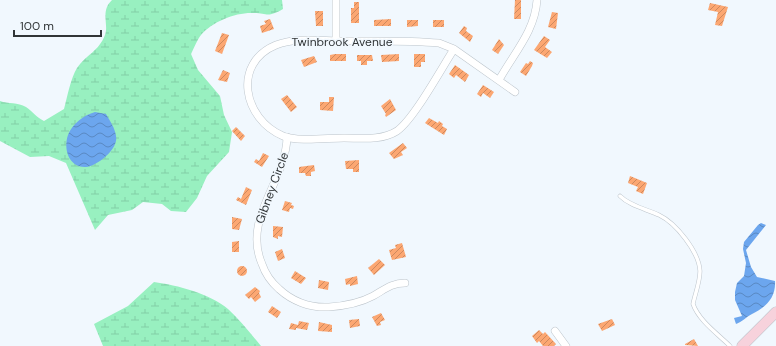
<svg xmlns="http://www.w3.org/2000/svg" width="776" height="346" font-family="'DM Sans',sans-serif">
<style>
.wetland{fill:url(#wetland-marsh)}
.water{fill:url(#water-waves)}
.building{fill:url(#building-hatch)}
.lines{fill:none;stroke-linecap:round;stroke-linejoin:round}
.lane-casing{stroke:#bcc4cb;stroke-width:4.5}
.street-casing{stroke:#bcc4cb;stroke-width:8}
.secondary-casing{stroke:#bcc4cb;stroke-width:11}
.lane{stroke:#fff;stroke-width:3.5}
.street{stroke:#fff;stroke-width:7}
.secondary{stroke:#f7d2dc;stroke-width:10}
.labels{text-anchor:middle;stroke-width:3;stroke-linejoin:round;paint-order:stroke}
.street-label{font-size:12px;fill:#313537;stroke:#f1f8fe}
</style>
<defs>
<pattern id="wetland-marsh" width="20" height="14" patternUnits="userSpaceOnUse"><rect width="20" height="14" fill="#98f0c0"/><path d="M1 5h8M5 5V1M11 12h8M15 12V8" fill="none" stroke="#83cea6"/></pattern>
<pattern id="water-waves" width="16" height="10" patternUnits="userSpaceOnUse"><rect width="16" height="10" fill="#6ca6ee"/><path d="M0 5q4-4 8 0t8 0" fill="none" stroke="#5988c2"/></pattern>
<pattern id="building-hatch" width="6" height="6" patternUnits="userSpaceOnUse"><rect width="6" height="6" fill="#fca772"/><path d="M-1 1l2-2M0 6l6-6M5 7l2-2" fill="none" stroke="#cd895e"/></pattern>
</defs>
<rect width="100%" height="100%" fill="#f1f8fe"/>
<!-- wetland -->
<g class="wetland">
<path d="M112,0h170l1,9c-17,10 -16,3 -32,4 -17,0 -39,9 -50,22 -4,5 -7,13 -10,19l7,16 22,26 4,19 8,17 -3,20 -22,24 -10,22 -11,14 -15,-1 -9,-7 -19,-2 -11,8 -24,5 -13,15 -29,-67 -17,-7 -19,1 -30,-16v-40c8,3 18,1 26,6 7,5 9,9 18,14l20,-12c3,-11 7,-32 13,-41 9,-13 22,-17 28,-33 4,-10 -5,-24 7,-35z"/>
<path d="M154,282c23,3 57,12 74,27 12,11 23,25 33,37h-158l-9,-22 34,-18z"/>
</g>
<!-- water -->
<g class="water">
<path d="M95,112l11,2c4,7 9,14 10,22 3,13 -19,30 -30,31 -17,1 -23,-18 -18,-32 4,-11 16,-20 27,-23z"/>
<path d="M761,223l5,2 -20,25 5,17 6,10 18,4c1,17 -9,26 -23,33 -6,3 -10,8 -16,10l-2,-6 8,-2 -7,-16v-8l2,-9 7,-7 2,-13 -3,-14 1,-7 14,-17z"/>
</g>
<!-- building -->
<g class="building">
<path d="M515,0h6v19h-7z"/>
<path d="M354,2h5v21h-8v-15h3z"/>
<path d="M710,3l18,4 -6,19 -7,-1 3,-13 -10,-2z"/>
<path d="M315,11h8v15h-7z"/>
<path d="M552,12l6,1 -2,16 -8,-2z"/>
<path d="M270,19l4,10 -12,4 -2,-7 6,-2 -2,-3z"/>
<path d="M391,19v7h-17v-6z"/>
<path d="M407,20h11v6l-11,1z"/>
<rect x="433" y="20" width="11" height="7"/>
<path d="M464,26l3,2 -1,3 7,5 -3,6 -11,-9z"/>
<path d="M222,33l7,2 -7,19 -7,-3z"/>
<path d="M544,36l6,4 -5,7 7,5 -5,6 -13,-8z"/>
<path d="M499,39l5,6 -6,9 -6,-4z"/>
<path d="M335,54h11v7h-16v-6z"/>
<path d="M399,54v7l-17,1 -1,-7z"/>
<path d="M414,54h11v8h-4v5h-7z"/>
<path d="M357,55h15l1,6h-6v4h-6v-4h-4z"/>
<path d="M314,56l3,6 -13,5 -3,-7z"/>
<path d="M530,61l3,2 -1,3 -6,10 -6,-4 6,-9 2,1z"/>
<path d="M455,65l14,10 -4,7 -9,-7 -2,3 -5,-4z"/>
<path d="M223,70l7,3 -3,9 -9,-2z"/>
<path d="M483,85l11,7 -4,6 -7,-5 -2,4 -4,-3z"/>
<path d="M287,95l10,12 -6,5 -10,-13z"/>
<path d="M329,97h5l-1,14 -13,-1v-8h9z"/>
<path d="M390,99l6,11 -10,7 -1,-2 1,-1 -5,-8z"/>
<path d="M429,118l9,5 1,-2 4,3 -1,2 5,3 -3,6 -19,-12z"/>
<path d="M236,127l9,9 -4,5 -9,-10z"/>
<path d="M403,143l4,5 -6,4 2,3 -9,4 -5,-6z"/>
<path d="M263,153l6,3 -7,11 -8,-5 2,-3 3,2z"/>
<path d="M359,160v12h-6v-3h-7l-1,-8z"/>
<path d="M314,165l1,6 -4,1v4h-5l-1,-3h-6v-6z"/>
<path d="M630,176l17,7 -4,11 -7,-3 2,-4 -10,-4z"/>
<path d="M246,187l6,3 -6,15 -10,-5 2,-3 3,2z"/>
<path d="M285,201l7,2 -1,2 3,1 -1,3 -3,-1 -1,4 -7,-2z"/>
<path d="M232,217l10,2 -3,11 -7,-1z"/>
<path d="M273,226l10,1 -1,10 -4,-1v3l-5,-2z"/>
<path d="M239,241v11h-7v-10z"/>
<path d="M402,243l4,14 -14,3 -3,-10 7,-2 -1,-3z"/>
<path d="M282,249l3,9 -7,3 -3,-9z"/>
<path d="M379,259l6,6 -11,10 -6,-7z"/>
<circle cx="242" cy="271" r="5"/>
<path d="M295,271l11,7 -5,6 -10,-6z"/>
<path d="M357,276l1,8 -8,2v-2l-4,1 -1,-6z"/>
<path d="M319,280l10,2 -1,8 -10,-2z"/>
<path d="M255,287l5,4 -1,2 2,4 -6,5 -4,-5 -2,2 -4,-4z"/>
<path d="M272,306l9,6 -4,6 -9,-6z"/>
<path d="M381,313l4,7 -5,2 1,3 -4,1 -5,-9z"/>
<path d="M359,319l1,7 -10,2 -1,-8z"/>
<path d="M612,319l3,6 -13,6 -4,-7z"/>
<path d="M299,321l10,2 -2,7 -11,-2v2l-7,-1 2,-6 7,2z"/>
<path d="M319,322l13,3v7l-14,-1z"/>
<path d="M539,330l4,4 2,-2 11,12 -2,2h-11l-4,-5 -2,2 -5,-7z"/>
<path d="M694,339l4,7 -13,-1v-1z"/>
</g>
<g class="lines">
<defs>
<path id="lane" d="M620,196c10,10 26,13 39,19 17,8 40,37 41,56 0,11 -5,23 -7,33 6,17 25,30 37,42"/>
<g id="street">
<path d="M336,41v-41"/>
<path d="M454,49c-13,20 -40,70 -57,82 -16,10 -36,7 -53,7 -17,0 -46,4 -61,-2 -40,-17 -51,-73 -7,-91 20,-8 45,-4 66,-4 32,0 65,-1 97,2l15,6 61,43"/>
<path d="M499,80c15,-27 36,-49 38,-80"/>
<path d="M287,137c-1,45 -45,81 -25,127 3,9 9,18 17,25 13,12 31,19 50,18 14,-1 31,-4 44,-11 11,-6 18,-13 32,-13"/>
<path d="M555,331l11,15"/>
</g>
<path id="secondary" d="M742,346l34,-34"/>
</defs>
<!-- lane casing -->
<use href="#lane" class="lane-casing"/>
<!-- street casing -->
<use href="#street" class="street-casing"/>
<!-- secondary casing -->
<use href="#secondary" class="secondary-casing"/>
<!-- lane -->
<use href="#lane" class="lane"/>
<!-- street -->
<use href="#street" class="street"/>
<!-- secondary -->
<use href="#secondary" class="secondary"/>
</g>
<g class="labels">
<!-- street labels -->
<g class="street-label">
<text x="342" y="46">Twinbrook Avenue</text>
<text transform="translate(272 188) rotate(-70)" y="4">Gibney Circle</text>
</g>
</g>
<!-- scale -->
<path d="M14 30v6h87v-6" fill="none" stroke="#313537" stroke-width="2"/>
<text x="20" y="30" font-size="12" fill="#313537" stroke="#f1f8fe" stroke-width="3" paint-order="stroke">100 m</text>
</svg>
